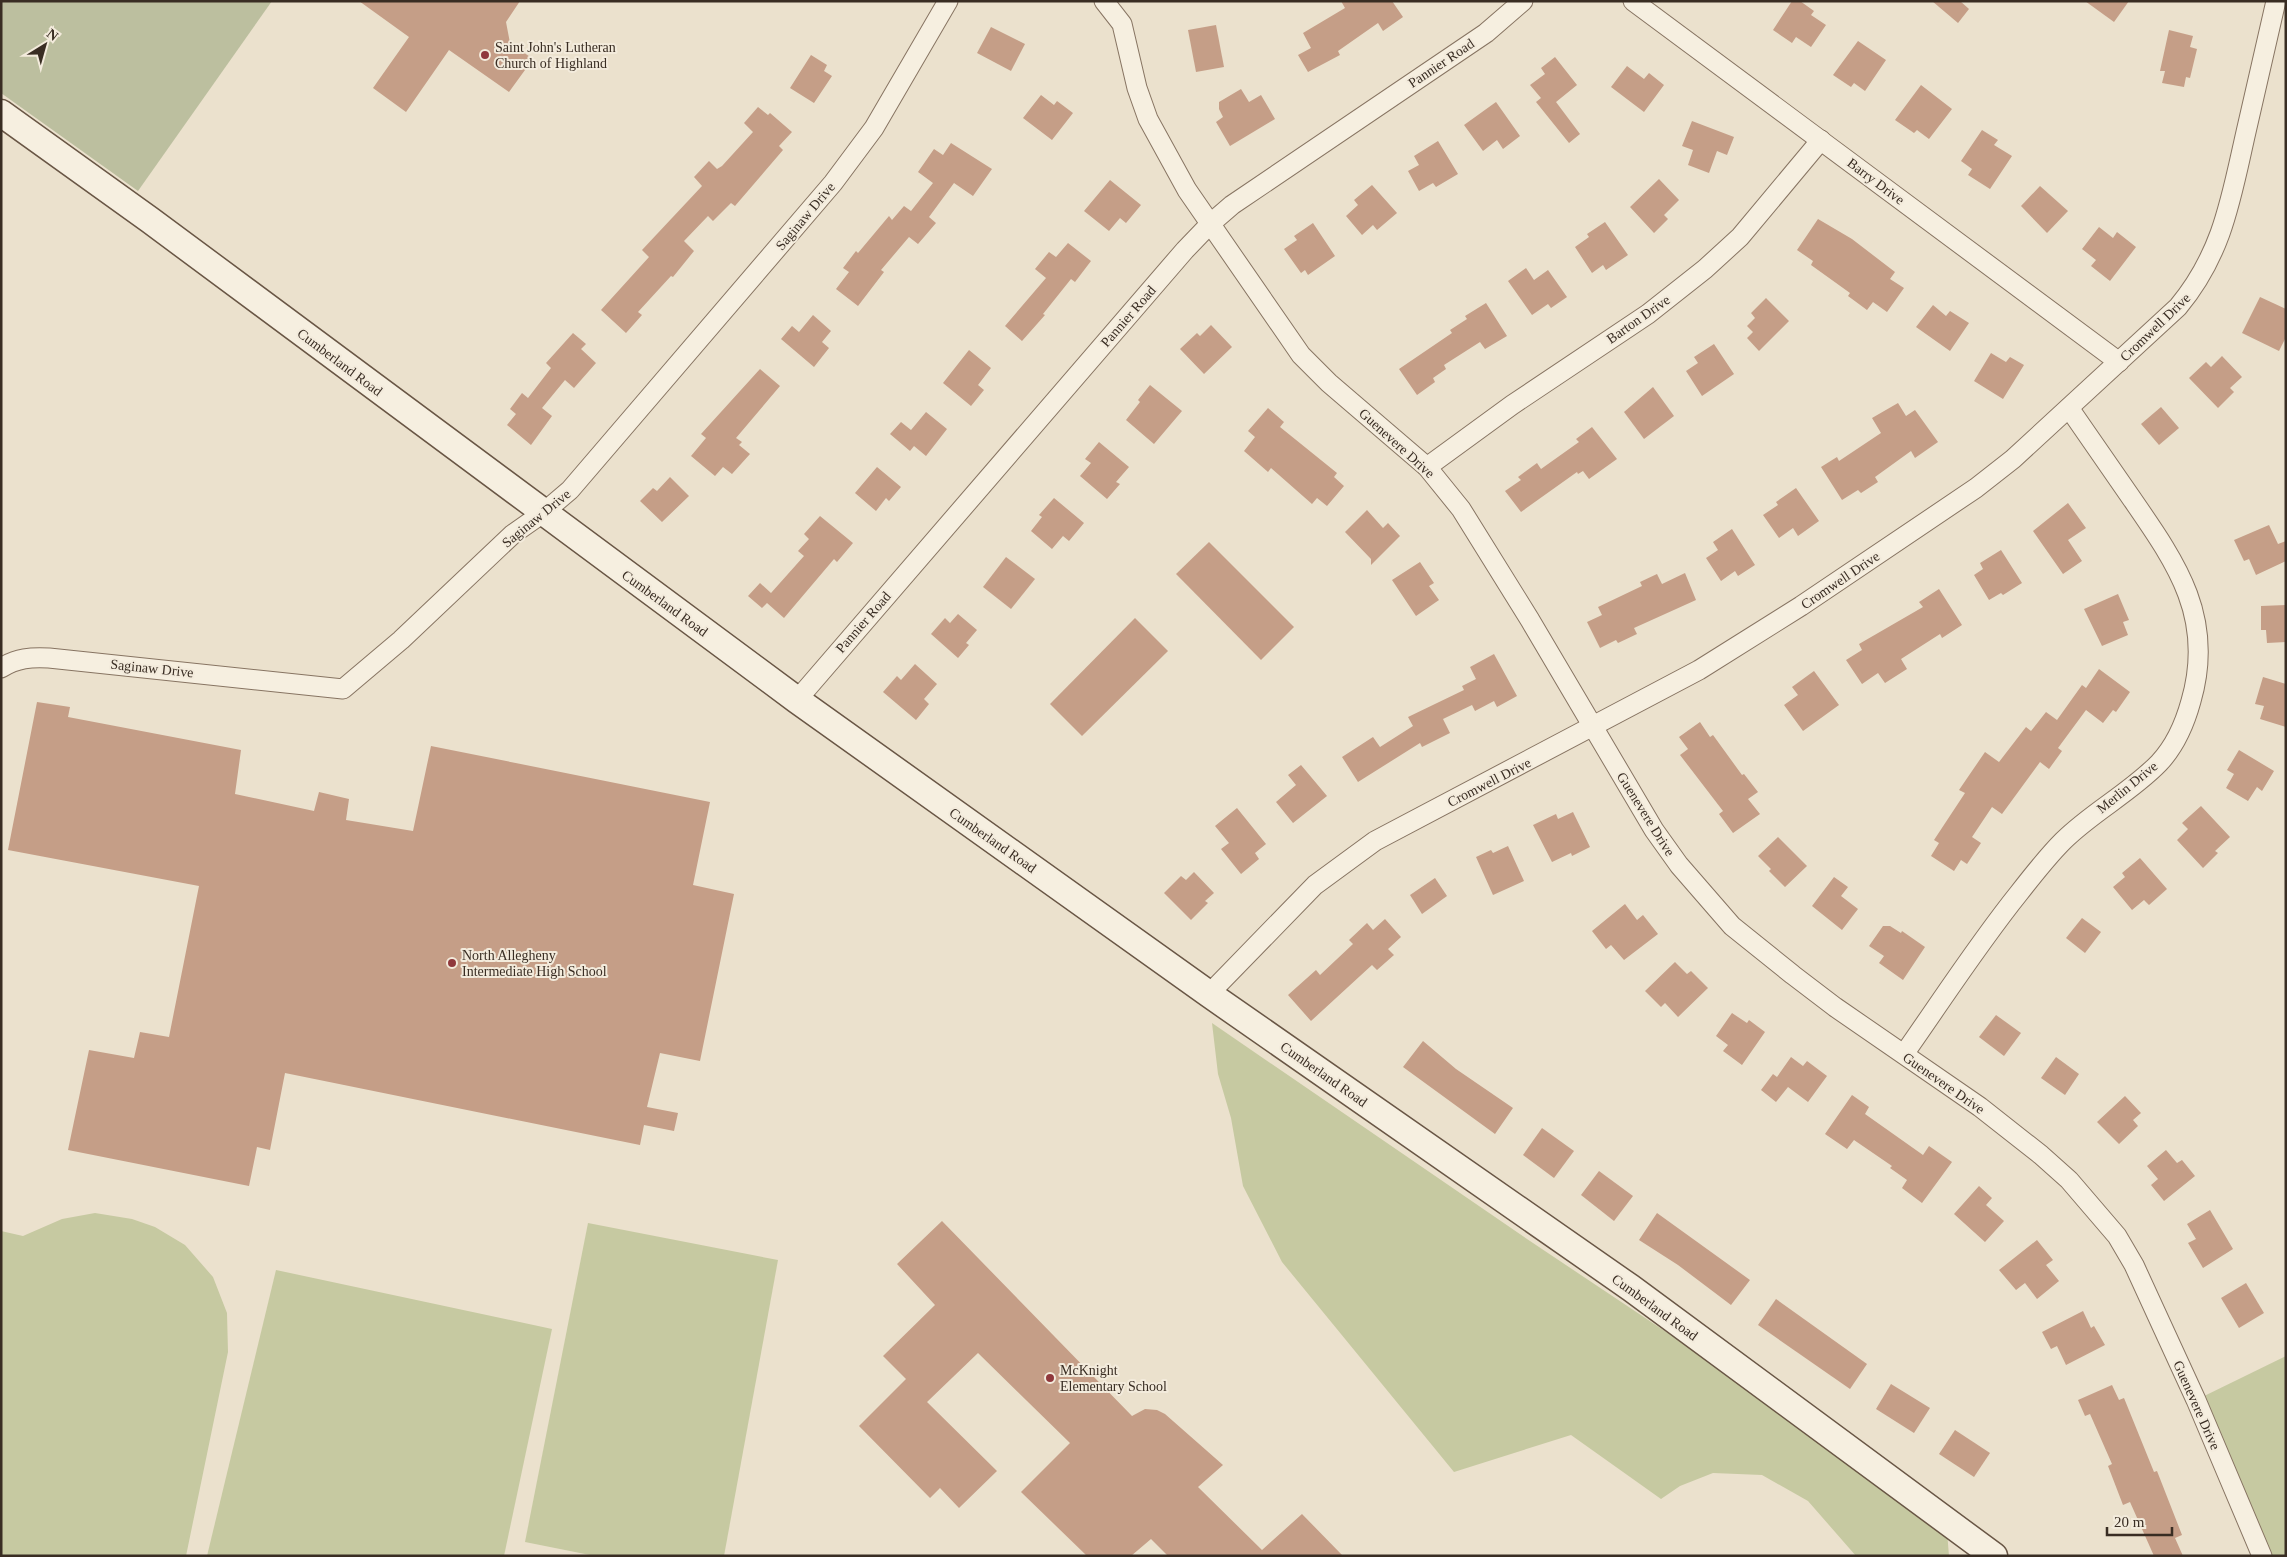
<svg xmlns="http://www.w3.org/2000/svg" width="2287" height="1557" font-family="'Times New Roman',serif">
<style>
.green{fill:#c6c9a1}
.cemetery{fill:#bcbf9f}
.building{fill:#c59e87}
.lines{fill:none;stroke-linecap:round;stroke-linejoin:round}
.street-casing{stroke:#877462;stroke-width:21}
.secondary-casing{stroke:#695645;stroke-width:29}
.street{stroke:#f6efe0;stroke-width:19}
.secondary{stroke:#f6efe0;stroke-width:26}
.poi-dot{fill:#90383c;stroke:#f3ebdc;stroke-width:2}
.labels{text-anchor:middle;stroke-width:4;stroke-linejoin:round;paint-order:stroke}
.poi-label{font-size:14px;fill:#392d23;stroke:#f3ebdc;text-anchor:start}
.street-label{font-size:14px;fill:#392d23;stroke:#f3ebdc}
</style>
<rect width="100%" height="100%" fill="#ebe1cd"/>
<!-- green -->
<g class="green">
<path d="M1212,1023l315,216 419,280 3,37h-93l-48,-55 -46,-26 -49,-2 -33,13 -19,13 -90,-64 -117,37 -172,-210 -39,-76 -12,-68 -13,-44z"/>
<path d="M95,1213l37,6 23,8 30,18 28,32 14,36 1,39 -42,204h-185v-325l22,5 39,-17z"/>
<path d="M588,1223l190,37 -54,296h-129l-70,-14z"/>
<path d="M276,1270l276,59 -48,227h-297z"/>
<path d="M2286,1356v200h-24l-66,-156z"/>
</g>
<!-- cemetery -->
<path class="cemetery" d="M1,1h271l-134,190 -137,-98z"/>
<!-- building -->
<g class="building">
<path d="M359,1h161l-14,21 4,21 23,16 -24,33 -60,-42 -43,62 -33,-24 36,-51z"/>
<path d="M1341,1h51l11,16 -20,14 -5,-8 -40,28 2,4 -32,17 -10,-17 13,-7 -8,-15 42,-25z"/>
<path d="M1792,1h8l14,10 -3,4 15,10 -15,22 -15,-10 -4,6 -19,-13z"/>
<path d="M1932,1h28l9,8 -11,14z"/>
<path d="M2085,1h44l-15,21z"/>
<path d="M1216,25l8,42 -28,5 -8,-42z"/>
<path d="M991,27l34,17 -14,27 -34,-18z"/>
<path d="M2169,30l24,6 -3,11 7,2 -7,29 -4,-1 -2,10 -22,-4 3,-12h-5z"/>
<path d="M1858,41l28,19 -21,31 -11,-8 -3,4 -18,-12z"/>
<path d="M811,55l16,10 -3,6 8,5 -18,27 -24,-15z"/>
<path d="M1555,57l22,28 -21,17 24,32 -11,9 -33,-41 5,-4 -11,-13 15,-11 -4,-6z"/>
<path d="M1627,66l17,13 5,-6 15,12 -20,27 -33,-25z"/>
<path d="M1921,85l31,24 -23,30 -12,-9 -3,3 -19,-13z"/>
<path d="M1241,89l8,13 12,-7 14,24 -45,27 -14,-24 7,-5 -4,-8v-7z"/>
<path d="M1041,95l13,10 3,-4 16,12 -21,27 -29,-22z"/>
<path d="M1496,102l24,34 -17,13 -6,-9 -14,11 -19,-26z"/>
<path d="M758,107l10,8 2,-2 22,19 -13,14 4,4 -48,56 -4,-3 -18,18 -5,-5 -24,25 10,10 -21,26 -2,-1 -33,36 4,3 -16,18 -25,-23 48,-53 -7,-7 60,-64 -8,-9 15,-16 8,8 5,-3 31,-34 -9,-9z"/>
<path d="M1692,121l42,16 -7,18 -10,-4 -8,22 -21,-8 5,-15 -11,-4z"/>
<path d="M1982,130l16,10 -4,5 18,11 -22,33 -22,-14 4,-6 -11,-8z"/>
<path d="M1438,141l20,33 -22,13 -3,-4 -14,8 -11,-20 11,-6 -5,-9z"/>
<path d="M951,143l41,26 -19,27 -19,-13 -25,34 7,6 -18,21 -9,-7 -28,33 3,2 -26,34 -22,-17 13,-17 -6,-4 13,-17 2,2 31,-37 3,4 12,-14 7,5 22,-28 -15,-11 16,-23 9,6z"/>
<path d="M1659,179l20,21 -15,15 4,4 -14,14 -24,-26z"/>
<path d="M1110,180l31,25 -15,18 -6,-5 -11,13 -25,-20z"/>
<path d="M1372,185l25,28 -20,17 -4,-5 -11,10 -16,-19 12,-11 -4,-5z"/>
<path d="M2040,186l28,25 -21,22 -26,-27z"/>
<path d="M1818,219l34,20 43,33 -5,7 14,9 -17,24 -14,-10 -6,8 -19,-14 2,-3 -39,-28 2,-4 -16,-11z"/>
<path d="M1605,222l23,33 -22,15 -3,-5 -11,8 -17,-26 14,-10 -2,-3z"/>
<path d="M1313,223l22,33 -27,19 -3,-5 -4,3 -17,-24 13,-9 -3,-4z"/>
<path d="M2099,227l14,11 4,-6 19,15 -26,34 -19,-15 5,-6 -14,-11z"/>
<path d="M1068,243l23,18 -16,21 -4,-3 -28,35 2,1 -23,26 -17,-15 41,-48 -11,-9 14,-17 7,5z"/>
<path d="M1526,268l8,12 14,-10 19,27 -16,11 -3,-4 -16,11 -24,-34z"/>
<path d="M2260,297l26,12v28l-7,14 -37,-18z"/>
<path d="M1766,298l23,23 -30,30 -12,-13 6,-6 -6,-6 8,-8 -4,-5z"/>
<path d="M1486,303l21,33 -22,13 -5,-7 -36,23 2,4 -13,9 2,4 -18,13 -18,-26 53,-36 -2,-3 17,-11 -2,-3z"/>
<path d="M1933,305l13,11 4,-5 19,12 -19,28 -34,-24z"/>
<path d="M813,315l18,16 -9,11 7,6 -15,19 -33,-28 11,-13 7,6z"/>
<path d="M1211,325l21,22 -28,27 -24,-25 17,-16 3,3z"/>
<path d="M573,333l13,11 -5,5 15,14 -22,25 -9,-8 -23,28 10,8 -21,29 -24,-20 9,-11 -6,-5 12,-16 6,5 23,-30 -5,-5z"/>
<path d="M1714,344l20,30 -32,22 -16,-25 12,-8 -4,-6z"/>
<path d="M969,350l22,18 -13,17 6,5 -13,16 -28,-23z"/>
<path d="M1991,353l15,9 4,-5 14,8 -21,34 -29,-18z"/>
<path d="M2222,356l20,21 -12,11 4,4 -16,16 -29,-30 17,-16 5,5z"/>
<path d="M760,369l20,17 -44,52 6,4 -3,3 11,9 -18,20 -9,-7 -8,9 -24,-20 15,-18 -5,-4z"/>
<path d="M1150,385l32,26 -28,33 -28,-24 14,-18 -2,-2z"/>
<path d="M1653,387l21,29 -30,23 -20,-27z"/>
<path d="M1898,403l8,13 9,-6 23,32 -23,16 -4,-7 -36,26 3,5 -17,11 -3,-3 -16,10 -21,-33 16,-10 2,4 42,-28 -9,-15z"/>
<path d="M2161,407l18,21 -20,17 -18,-21z"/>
<path d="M1268,408l16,14 -4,5 57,46 -3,4 10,9 -17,20 -10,-8 -5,6 -41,-36 -3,4 -24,-21 11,-14 -7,-6z"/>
<path d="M926,412l21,17 -21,27 -12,-10 -4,5 -20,-17 11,-12 10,8z"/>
<path d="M1592,427l25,32 -28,20 -6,-8 -5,3 -1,-2 -56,40 -16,-21 16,-11 -3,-3 19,-14 4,6 38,-27 -3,-3z"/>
<path d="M1099,442l30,25 -13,15 4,2 -13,15 -27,-23 11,-13 -6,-4z"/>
<path d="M877,467l24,20 -12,14 -3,-3 -10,13 -21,-18z"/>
<path d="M670,477l19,19 -27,26 -22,-21 13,-13 4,3z"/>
<path d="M1796,488l23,33 -21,15 -5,-8 -14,10 -16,-23 15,-10 -2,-3z"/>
<path d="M1054,498l30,25 -15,18 -6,-5 -11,13 -21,-18 11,-14 -3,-2z"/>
<path d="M2068,503l18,25 -18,12 14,21 -19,13 -30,-43z"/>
<path d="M1367,510l16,18 5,-5 12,13 -29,29v-6l-26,-27z"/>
<path d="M820,516l33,27 -16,19 -3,-3 -50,59 -17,-15 -5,5 -14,-12 12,-13 11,10 33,-37 -6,-5 11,-12 -5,-5z"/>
<path d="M2269,525l9,19 8,-3v20l-30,14 -7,-16 -5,2 -10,-21z"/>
<path d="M1732,529l23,36 -17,11 -3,-5 -14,10 -15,-23 12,-8 -5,-8z"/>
<path d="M1209,542l85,85 -33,33 -85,-86z"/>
<path d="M2001,550l21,33 -19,12 -2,-2 -12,7 -15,-25 9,-6 -3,-6z"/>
<path d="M1006,557l29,22 -24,30 -28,-22z"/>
<path d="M1420,562l14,21 -5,3 10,14 -23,16 -24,-36z"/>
<path d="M1685,573l11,27 -62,28 3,6 -19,9 -2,-3 -16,8 -13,-26 15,-7 -4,-8 44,-21 -2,-4 17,-8 5,10z"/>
<path d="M1939,589l23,36 -20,13 -2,-4 -39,25 6,10 -22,14 -7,-10 -16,11 -16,-24 16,-10 -3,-6 64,-37 -4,-5z"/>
<path d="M2118,594l11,26 -6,2 5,13 -26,11 -18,-37z"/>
<path d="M2286,605v37l-19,1 -1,-13h-5v-24z"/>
<path d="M958,614l19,16 -11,13 3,2 -11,13 -27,-24 14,-16 5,5z"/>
<path d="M1135,618l33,33 -86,85 -32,-32z"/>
<path d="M1494,654l23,42 -20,11 -3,-6 -19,10 -3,-6 -29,14 7,14 -28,14 -2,-4 -62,39 -16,-25 31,-20 7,10 33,-21 -5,-9 56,-27 -2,-4 14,-7 -6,-12z"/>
<path d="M915,664l22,20 -13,15 5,5 -13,16 -33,-28 14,-16 4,4z"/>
<path d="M2099,669l31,23 -14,20 -3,-2 -10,13 -17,-13 -28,38 4,3 -13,18 -9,-7 -38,52 -10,-7 -20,30 9,6 -14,21 -6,-4 -7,11 -23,-15 8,-13 -5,-3 31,-47 -6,-3 26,-38 14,10 27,-35 5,4 15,-19 11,8 25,-35 4,3z"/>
<path d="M1814,671l25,34 -36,26 -19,-26 14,-10 -6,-8z"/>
<path d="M2263,677l23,7v43l-26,-8 4,-13 -9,-2z"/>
<path d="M37,702l33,5 -2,10 173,33 -6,44 79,17 5,-19 30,7 -3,21 67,11 18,-85 279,56 -17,83 41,9 -34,167 -40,-8 -13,54 31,6 -4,18 -30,-6 -4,20 -355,-72 -15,77 -13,-3 -8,39 -181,-36 21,-100 45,8 6,-26 29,5 30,-151 -191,-36z"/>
<path d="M1700,722l10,15 3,-2 29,40 2,-1 14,18 -10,7 12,15 -27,19 -14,-19 4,-3 -43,-56 8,-6 -9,-12z"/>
<path d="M2239,750l35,21 -12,20 -5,-4 -9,14 -22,-13 8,-14 -7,-4z"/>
<path d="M1301,765l26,31 -34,27 -17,-21 20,-17 -8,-10z"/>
<path d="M2201,806l29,31 -15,14 3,2 -15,15 -26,-28 11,-11 -6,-6z"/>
<path d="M1237,808l29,36 -11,9 4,6 -18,15 -20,-25 8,-6 -14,-17z"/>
<path d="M1573,812l17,35 -18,9 -1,-3 -19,9 -19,-37 23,-11 2,5z"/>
<path d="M1778,837l29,29 -22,21 -16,-16 2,-2 -13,-13z"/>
<path d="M1508,846l16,35 -31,14 -17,-38 15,-7 2,3z"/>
<path d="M2140,858l27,31 -18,16 -5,-5 -12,10 -19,-23 12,-10 -3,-4z"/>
<path d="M1194,872l20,21 -9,8 3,2 -17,17 -27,-27 17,-17 5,4z"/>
<path d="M1834,877l14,10 -7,9 17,13 -16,21 -30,-24z"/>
<path d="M1435,878l12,18 -25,18 -12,-19z"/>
<path d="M1625,904l12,16 6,-5 15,19 -34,26 -13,-15 -5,4 -14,-18z"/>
<path d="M2082,918l19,14 -16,21 -19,-15z"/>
<path d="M1385,919l16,18 -13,12 6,6 -17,15 -5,-5 -61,56 -23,-26 28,-25 4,5 33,-31 -4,-4 18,-17 6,7z"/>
<path d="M1883,926h7l11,7 1,-2 23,16 -22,33 -24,-17 5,-7 -15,-10z"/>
<path d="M1675,962l12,12 4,-3 17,17 -30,29 -13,-14 -4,4 -16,-16z"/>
<path d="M1732,1013l15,10 2,-3 16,12 -23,33 -19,-14 5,-6 -12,-9z"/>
<path d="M1996,1015l25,18 -17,23 -25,-19z"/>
<path d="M1423,1041l33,28 57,39 -18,26 -92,-67z"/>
<path d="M1791,1057l12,9 4,-5 20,15 -19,26 -20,-15 -12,15 -15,-12 12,-16 4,3z"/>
<path d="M2056,1057l23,17 -14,21 -24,-17z"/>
<path d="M1852,1095l17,12 -4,7 58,41 6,-9 23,16 -30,41 -20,-15 5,-8 -17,-12 2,-2 -38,-26 -7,9 -22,-15z"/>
<path d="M2125,1096l16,17 -8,7 5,6 -19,18 -22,-22z"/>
<path d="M1542,1128l32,23 -20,27 -31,-23z"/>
<path d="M2166,1150l11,13 5,-3 13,16 -31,25 -13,-16 7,-6 -11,-13z"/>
<path d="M1599,1171l34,25 -19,25 -33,-26z"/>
<path d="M1979,1186l13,12 -6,7 18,16 -19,21 -31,-28z"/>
<path d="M2210,1210l23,39 -30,19 -15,-25 8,-4 -9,-15z"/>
<path d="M1657,1213l93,67 -19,25 -53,-40 -39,-25z"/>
<path d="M942,1221l190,195 13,-7 12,1 8,4 58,51 -25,22 64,63 40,-36 41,42h-175l-17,-17 -20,17h-44l-66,-64 49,-49 -92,-90 -51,49 70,69 -38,37 -19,-20 -10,10 -71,-72 47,-47 -23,-23 52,-51 -38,-41z"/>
<path d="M2037,1240l16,20 -7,5 13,16 -22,18 -12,-16 -9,7 -17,-20z"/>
<path d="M2246,1283l18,30 -25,15 -18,-30z"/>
<path d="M1776,1299l91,65 -17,25 -92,-64z"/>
<path d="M2083,1311l8,17 3,-2 11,19 -39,20 -9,-19 -6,3 -9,-17z"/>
<path d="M1891,1384l39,24 -16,25 -38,-24z"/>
<path d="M2112,1385l7,15 5,-2 30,74 3,-1 25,64 -7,3 8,18h-29l-24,-54 -7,3 -15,-39 4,-2 -22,-50 -5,2 -7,-16z"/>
<path d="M1955,1430l35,23 -16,24 -35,-23z"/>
</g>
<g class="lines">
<defs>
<g id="street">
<path d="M1104,1l18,23 15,64 11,31 39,71 114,165 28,28 98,84 34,42 69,111 124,210 25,35 53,61 61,49 42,32 145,100 61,48 28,25 48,56 17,29 62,135 66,156"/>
<path d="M1633,1l486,361"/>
<path d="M1427,467l85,-62 136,-91 57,-45 35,-32 81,-97"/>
<path d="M1,668c16,-10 30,-11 48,-10l294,31 58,-49 112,-106 30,-21 27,-23 263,-307 41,-55 74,-127"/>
<path d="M797,700l388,-450 25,-26 22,-19 254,-172 37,-32"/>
<path d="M1209,994l106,-109 60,-44 324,-171 102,-64 175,-118 37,-29 165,-152c45,-54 53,-109 68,-175 10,-44 20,-87 30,-131"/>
<path d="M1904,1054c38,-54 74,-110 115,-161 14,-18 28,-36 44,-52 29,-29 67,-48 96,-78 16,-17 26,-40 32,-62 24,-83 -14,-137 -59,-202 -21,-30 -42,-61 -63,-91"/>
</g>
<path id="secondary" d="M1,113l149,107 647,480 412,294 422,294 363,268"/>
</defs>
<!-- street casing -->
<use href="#street" class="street-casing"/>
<!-- secondary casing -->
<use href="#secondary" class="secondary-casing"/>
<!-- street -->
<use href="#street" class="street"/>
<!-- secondary -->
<use href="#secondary" class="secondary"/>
</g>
<!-- markers -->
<g class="poi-dot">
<circle cx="485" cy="55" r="5"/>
<circle cx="452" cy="963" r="5"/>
<circle cx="1050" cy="1378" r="5"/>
</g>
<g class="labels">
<!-- poi labels -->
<g class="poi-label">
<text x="495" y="52">Saint John's Lutheran<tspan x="495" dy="16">Church of Highland</tspan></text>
<text x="462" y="960">North Allegheny<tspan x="462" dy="16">Intermediate High School</tspan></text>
<text x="1060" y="1375">McKnight<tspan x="1060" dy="16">Elementary School</tspan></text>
</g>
<!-- street labels -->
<g class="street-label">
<text transform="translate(1441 63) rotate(-34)" y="5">Pannier Road</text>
<text transform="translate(1876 181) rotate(37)" y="5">Barry Drive</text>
<text transform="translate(805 216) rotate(-50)" y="5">Saginaw Drive</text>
<text transform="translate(1128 316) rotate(-49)" y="5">Pannier Road</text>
<text transform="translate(1638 319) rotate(-35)" y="5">Barton Drive</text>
<text transform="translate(2155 327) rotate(-44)" y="5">Cromwell Drive</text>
<text transform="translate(340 362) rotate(37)" y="5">Cumberland Road</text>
<text transform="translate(1397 443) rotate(42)" y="5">Guenevere Drive</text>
<text transform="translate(536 518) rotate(-39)" y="5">Saginaw Drive</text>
<text transform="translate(1840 580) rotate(-34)" y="5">Cromwell Drive</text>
<text transform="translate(665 603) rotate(36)" y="5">Cumberland Road</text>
<text transform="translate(863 622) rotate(-49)" y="5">Pannier Road</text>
<text transform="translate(152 668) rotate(6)" y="5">Saginaw Drive</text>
<text transform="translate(1489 782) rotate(-27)" y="5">Cromwell Drive</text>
<text transform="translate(2127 787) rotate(-39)" y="5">Merlin Drive</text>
<text transform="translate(1646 814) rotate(58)" y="5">Guenevere Drive</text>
<text transform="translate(993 840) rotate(35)" y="5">Cumberland Road</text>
<text transform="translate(1324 1074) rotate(35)" y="5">Cumberland Road</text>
<text transform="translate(1944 1083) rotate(35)" y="5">Guenevere Drive</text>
<text transform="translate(1655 1307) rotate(36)" y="5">Cumberland Road</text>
<text transform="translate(2197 1405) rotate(66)" y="5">Guenevere Drive</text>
</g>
</g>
<!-- border -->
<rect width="2287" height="1557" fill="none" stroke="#392d23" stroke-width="5"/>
<!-- north arrow -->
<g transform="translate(45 45) rotate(37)" stroke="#f3ebdc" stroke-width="4" paint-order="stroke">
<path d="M0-4L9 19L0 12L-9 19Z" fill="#392d23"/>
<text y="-8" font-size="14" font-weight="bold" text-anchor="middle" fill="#392d23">N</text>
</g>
<!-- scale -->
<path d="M2107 1527v8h65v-8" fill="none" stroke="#392d23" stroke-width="2.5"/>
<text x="2114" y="1527" font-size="15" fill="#392d23" stroke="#f3ebdc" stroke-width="4" paint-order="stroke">20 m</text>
</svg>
